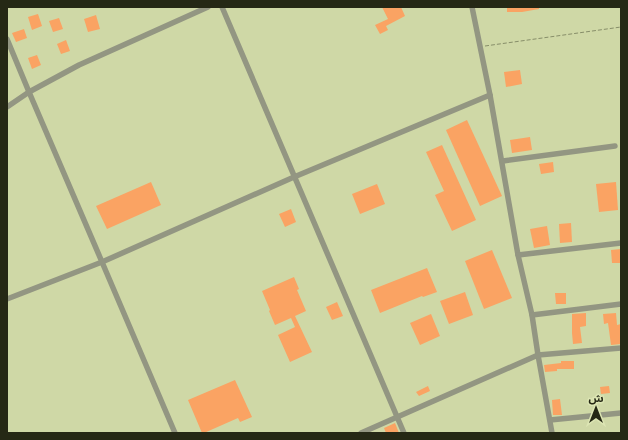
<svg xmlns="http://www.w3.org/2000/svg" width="628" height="440" font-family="Jost,'Noto Sans Arabic',sans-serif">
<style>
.building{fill:#faa363}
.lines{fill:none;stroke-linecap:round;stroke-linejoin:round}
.path{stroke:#878e69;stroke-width:1;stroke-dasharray:4 2;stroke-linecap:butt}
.minor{stroke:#939682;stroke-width:5.5}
</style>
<rect width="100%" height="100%" fill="#cfd8a6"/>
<!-- building -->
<g class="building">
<path d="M382,7h19l4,9 -19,10 2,4 -8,4 -5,-9 13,-6z"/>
<path d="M507,7h32v2l-17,3h-15z"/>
<path d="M38,14l4,12 -10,4 -4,-13z"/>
<path d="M96,15l4,14 -12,3 -4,-13z"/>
<path d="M59,18l4,11 -10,3 -4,-11z"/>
<path d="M24,29l3,9 -11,4 -4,-9z"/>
<path d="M66,40l4,11 -9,3 -4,-10z"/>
<path d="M37,55l4,10 -9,4 -4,-11z"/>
<path d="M520,70l2,14 -16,3 -2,-15z"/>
<path d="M467,120l35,76 -22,10 -34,-76z"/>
<path d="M530,137l2,13 -20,3 -2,-13z"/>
<path d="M442,145l34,75 -24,11 -17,-36 9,-4 -18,-39z"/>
<path d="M553,162l1,10 -13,2 -2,-10z"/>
<path d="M151,182l10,23 -54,24 -11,-23z"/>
<path d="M616,182l2,28 -19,2 -3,-28z"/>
<path d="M377,184l8,20 -25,10 -8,-20z"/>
<path d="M291,209l5,13 -11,5 -6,-13z"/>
<path d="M571,223l1,19 -12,1 -1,-19z"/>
<path d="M547,226l3,19 -16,3 -4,-19z"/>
<path d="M621,249v14h-9l-1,-13z"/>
<path d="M492,250l20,48 -28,11 -19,-48z"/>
<path d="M427,268l10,24 -14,5 -1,-1 -42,17 -9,-23z"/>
<path d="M294,277l5,12 -2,1 9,21 -11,5 17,36 -22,10 -12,-27 17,-8 -4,-9 -16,7 -6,-14 1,-1 -8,-19z"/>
<path d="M465,292l8,23 -24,9 -9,-23z"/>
<path d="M555,293h11v11h-10z"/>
<path d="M337,302l6,14 -11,4 -6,-13z"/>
<path d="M586,313v13l-6,1 2,16 -9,1 -1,-11v-19z"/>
<path d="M616,313l1,12 4,-1v20l-10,1 -3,-22 -4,1 -1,-10z"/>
<path d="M431,314l9,22 -20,9 -10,-22z"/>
<path d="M561,361h13v8h-17v2l-12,1 -1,-7 17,-2z"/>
<path d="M235,380l17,37 -12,5 -2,-4 -34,15h-2l-14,-33z"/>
<path d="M428,386l2,5 -11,5 -3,-4z"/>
<path d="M609,386l1,7 -9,1 -1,-7z"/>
<path d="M560,399l2,16h-9l-1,-15z"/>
<path d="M395,423l4,10h-13l-2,-5z"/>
</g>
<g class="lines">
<!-- path -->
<path class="path" d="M485,46l136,-19"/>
<!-- minor -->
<g class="minor">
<path d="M222,7l182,426"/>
<path d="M472,7l18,88 28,160 14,60 6,40 14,78"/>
<path d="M7,39l22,53 73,170 73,171"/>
<path d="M7,107l22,-15 50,-27 129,-58"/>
<path d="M503,161l112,-15"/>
<path d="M518,255l103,-12"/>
<path d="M7,299l95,-37 192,-85 196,-82"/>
<path d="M532,315l89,-11"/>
<path d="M550,420l71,-7"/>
<path d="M361,433l177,-78 83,-7"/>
</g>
</g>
<!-- border -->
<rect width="628" height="440" fill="none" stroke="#252815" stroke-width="16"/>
<!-- north arrow -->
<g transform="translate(596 408)" stroke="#dce5b3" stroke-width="3" paint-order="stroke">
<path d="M0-3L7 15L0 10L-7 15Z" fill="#252815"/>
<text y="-6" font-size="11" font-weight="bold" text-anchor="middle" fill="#252815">ش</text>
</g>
</svg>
